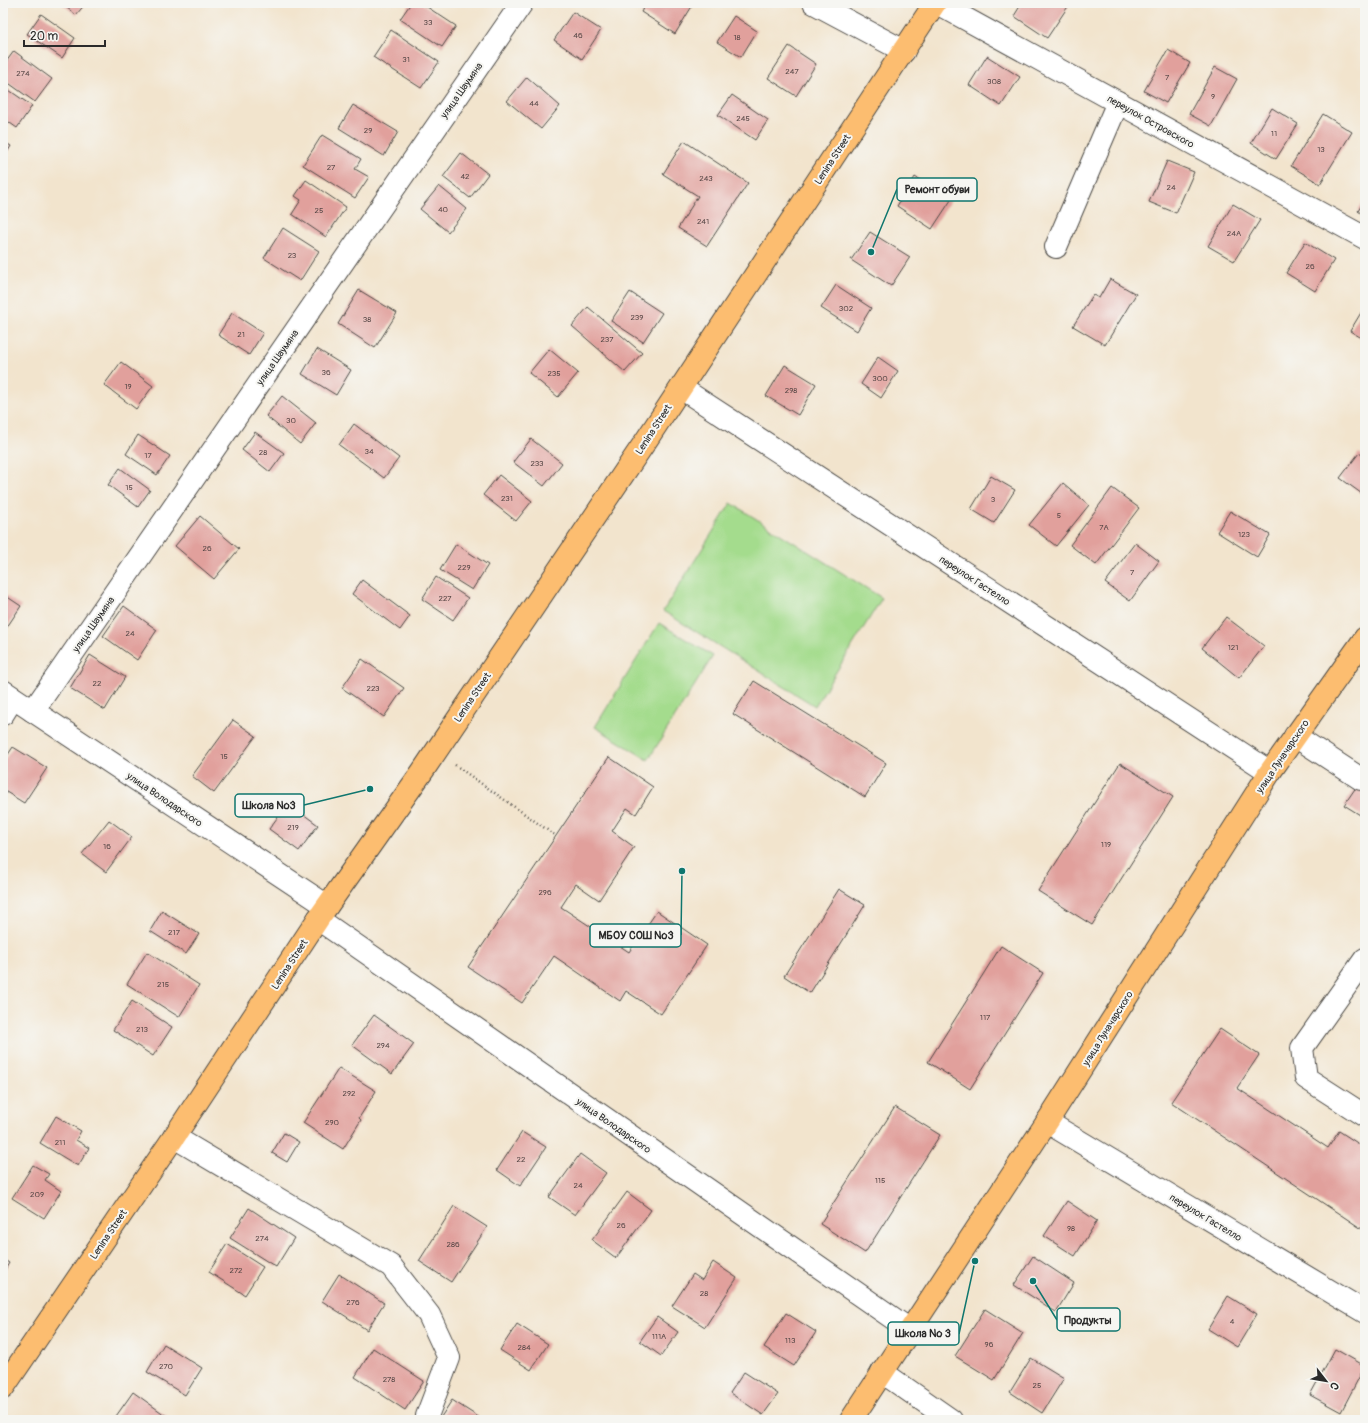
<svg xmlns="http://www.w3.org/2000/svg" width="1368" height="1423" font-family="Pangolin,sans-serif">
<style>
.green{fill:#a4dc8d;stroke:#68845c}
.building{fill:#e1a09c}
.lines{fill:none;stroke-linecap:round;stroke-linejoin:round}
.minor-casing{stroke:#494743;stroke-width:24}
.major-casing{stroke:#494743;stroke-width:24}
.path{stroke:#494743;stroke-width:2.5;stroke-dasharray:1 3;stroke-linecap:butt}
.minor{stroke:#fff;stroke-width:22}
.major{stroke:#fcbd6f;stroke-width:22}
.labels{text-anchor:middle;stroke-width:4;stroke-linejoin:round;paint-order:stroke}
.number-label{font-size:8px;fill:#584847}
.street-label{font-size:10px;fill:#2b2b2b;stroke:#f6f6f2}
.leader{fill:none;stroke:#0f766e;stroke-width:1.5}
.callout-dot{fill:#0f766e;stroke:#f6f6f2;stroke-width:1.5}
.callout{fill:#f6f6f2;stroke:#0f766e;stroke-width:1.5}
.callout-label{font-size:11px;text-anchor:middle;font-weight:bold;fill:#2b2b2b}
</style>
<rect width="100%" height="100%" fill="#f6f6f2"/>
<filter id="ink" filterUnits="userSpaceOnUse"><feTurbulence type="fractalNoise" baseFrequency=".025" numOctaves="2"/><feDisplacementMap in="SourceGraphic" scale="8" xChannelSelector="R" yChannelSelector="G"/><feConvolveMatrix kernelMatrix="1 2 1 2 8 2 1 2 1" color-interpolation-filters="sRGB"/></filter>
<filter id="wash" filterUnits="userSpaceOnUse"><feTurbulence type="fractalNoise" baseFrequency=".012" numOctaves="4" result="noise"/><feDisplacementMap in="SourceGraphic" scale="16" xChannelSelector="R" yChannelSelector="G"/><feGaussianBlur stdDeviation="0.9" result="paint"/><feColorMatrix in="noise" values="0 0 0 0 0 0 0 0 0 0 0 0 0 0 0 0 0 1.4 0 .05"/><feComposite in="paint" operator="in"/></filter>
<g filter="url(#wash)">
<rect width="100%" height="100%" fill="#f2e4cd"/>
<!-- green -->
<g class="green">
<path d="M731,503l151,95 -67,108 -152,-95z"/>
<path d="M659,623l54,33 -65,104 -53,-33z"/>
</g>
<g id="blocks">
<!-- building -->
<g class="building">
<path d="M61,3h25l-10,12z"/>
<path d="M411,3h10l35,23 -14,21 -42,-28z"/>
<path d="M646,3h48l-19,31 -34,-22z"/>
<path d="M1022,3h44l3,2 -22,33 -33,-22z"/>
<path d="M573,12l28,18 -19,29 -28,-19z"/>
<path d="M41,14l34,24 -13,20 -35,-24z"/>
<path d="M734,16l23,15 -16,26 -24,-15z"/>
<path d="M391,30l48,32 -18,26 -48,-31z"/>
<path d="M789,46l27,18 -20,32 -28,-18z"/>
<path d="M1168,50l22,13 -24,40 -22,-12z"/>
<path d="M14,51l38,28 -17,23 -32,-23v-13z"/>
<path d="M987,56l33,21 -19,29 -32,-21z"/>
<path d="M1215,67l22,12 -26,47 -22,-12z"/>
<path d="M527,77l33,29 -19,23 -34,-28z"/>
<path d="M3,86l29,20 -15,22 -14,-10z"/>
<path d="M732,95l36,25 -13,20 -37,-25z"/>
<path d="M353,105l45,27 -14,24 -45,-28z"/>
<path d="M1272,108l26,16 -22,35 -25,-16z"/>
<path d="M1323,114l29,18 -32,52 -29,-18z"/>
<path d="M322,135l39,24 -6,10 14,8 -14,21 -52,-33z"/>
<path d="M3,141l8,5 -8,13z"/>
<path d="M684,141l64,42 -41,63 -29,-18 20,-32 -35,-22z"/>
<path d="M461,153l27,21 -18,24 -27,-21z"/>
<path d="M1167,161l27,11 -18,41 -27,-11z"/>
<path d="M915,177l36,23 -19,29 -35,-23z"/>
<path d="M306,180l40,27 -20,30 -34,-23 9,-14 -6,-4z"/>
<path d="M439,186l28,23 -19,23 -28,-23z"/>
<path d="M1365,200v16l-7,-5z"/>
<path d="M1233,204l27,16 -26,41 -26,-15z"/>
<path d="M283,228l36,23 -19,30 -36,-23z"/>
<path d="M870,232l40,25 -19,29 -40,-26z"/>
<path d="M1305,242l29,18 -19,31 -29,-18z"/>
<path d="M1110,279l26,15 -31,51 -32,-19 20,-31 6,3z"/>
<path d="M836,285l35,23 -14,23 -36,-23z"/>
<path d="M359,290l38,23 -22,35 -37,-24z"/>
<path d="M630,292l32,21 -19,29 -32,-21z"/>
<path d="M1365,306v34l-15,-9z"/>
<path d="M588,307l54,46 -17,19 -53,-46z"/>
<path d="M232,313l31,20 -14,22 -31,-20z"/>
<path d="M317,349l34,21 -15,25 -34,-21z"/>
<path d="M549,349l29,24 -20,24 -29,-24z"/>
<path d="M878,357l20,14 -17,27 -20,-14z"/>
<path d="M121,362l32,24 -17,23 -32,-24z"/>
<path d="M785,365l31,19 -18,31 -32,-19z"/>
<path d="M282,396l34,27 -16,21 -34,-28z"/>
<path d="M354,424l45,34 -15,20 -45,-33z"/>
<path d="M255,432l29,21 -14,19 -28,-22z"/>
<path d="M138,435l32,21 -13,19 -31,-21z"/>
<path d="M531,439l31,24 -18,23 -31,-24z"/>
<path d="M1359,453l6,4v39l-25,-18z"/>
<path d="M120,468l30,22 -12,17 -30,-22z"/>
<path d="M499,475l33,26 -16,20 -33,-26z"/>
<path d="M991,476l24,14 -21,33 -23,-14z"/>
<path d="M1063,483l26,22 -33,41 -27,-21z"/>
<path d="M1112,488l27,20 -43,57 -26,-20z"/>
<path d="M1230,511l40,24 -13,22 -40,-25z"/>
<path d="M200,516l39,33 -25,30 -39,-33z"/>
<path d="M1135,543l24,18 -29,40 -25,-18z"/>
<path d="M456,544l32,21 -16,25 -32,-20z"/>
<path d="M436,577l32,21 -15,22 -31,-21z"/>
<path d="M362,580l48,36 -10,14 -48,-36z"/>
<path d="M3,594l18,12 -18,27z"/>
<path d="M124,606l33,24 -20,30 -34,-24z"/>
<path d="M1226,617l38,29 -25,32 -37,-30z"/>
<path d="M90,655l35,22 -20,33 -35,-22z"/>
<path d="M362,659l42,29 -20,29 -42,-29z"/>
<path d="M754,681l132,82 -21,34 -132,-83z"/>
<path d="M233,720l23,16 -42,57 -22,-17z"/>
<path d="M13,747l34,21 -23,35 -21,-13v-28z"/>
<path d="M609,757l44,30 -17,27 -9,-6 -15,23 22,16 -35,53 -23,-16 -15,23 68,45 28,-41 50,34 -46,69 -35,-23 -6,10 -66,-45 -32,47 -54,-36z"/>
<path d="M1120,763l53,34 -81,128 -54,-34z"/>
<path d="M1365,774v44l-21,-13z"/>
<path d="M288,803l30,22 -19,26 -30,-22z"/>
<path d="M109,820l23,17 -26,35 -24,-18z"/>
<path d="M839,889l26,16 -55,88 -26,-17z"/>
<path d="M162,911l37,23 -13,20 -36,-23z"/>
<path d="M1001,946l42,27 -73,116 -42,-27z"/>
<path d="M147,952l52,33 -20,32 -52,-33z"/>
<path d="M132,1001l40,26 -19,29 -40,-26z"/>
<path d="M374,1015l40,29 -22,30 -40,-29z"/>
<path d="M1220,1029l39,26 -22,33 91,60 11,-17 26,17v83l-194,-129z"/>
<path d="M339,1068l37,23 -17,27 2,2 -18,29 -40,-26z"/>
<path d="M895,1107l45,28 -75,118 -45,-29z"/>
<path d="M56,1116l25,15 -5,9 13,8 -11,18 -38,-23z"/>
<path d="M522,1132l24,15 -26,39 -23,-16z"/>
<path d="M284,1133l15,9 -12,20 -15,-9z"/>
<path d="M580,1154l26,19 -31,42 -26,-18z"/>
<path d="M33,1165l16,9 -4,6 16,11 -17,27 -32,-20z"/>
<path d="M627,1192l24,18 -35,48 -24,-18z"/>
<path d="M1067,1201l30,20 -22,35 -31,-20z"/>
<path d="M454,1206l33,21 -36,55 -32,-21z"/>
<path d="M249,1208l45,30 -18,29 -46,-29z"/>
<path d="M227,1244l36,23 -18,28 -36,-23z"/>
<path d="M1033,1256l41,27 -18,29 -42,-27z"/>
<path d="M3,1259l6,4 -6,10z"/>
<path d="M713,1262l24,16 -32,49 -33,-21 21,-32 9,6z"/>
<path d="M339,1274l45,29 -17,27 -45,-29z"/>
<path d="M1228,1296l29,18 -20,33 -29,-18z"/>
<path d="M985,1309l38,24 -29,47 -39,-24z"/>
<path d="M786,1313l30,19 -22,34 -30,-19z"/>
<path d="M657,1317l21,15 -17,24 -21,-15z"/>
<path d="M517,1324l31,20 -17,26 -31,-20z"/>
<path d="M164,1344l38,24 -17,27 -38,-23z"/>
<path d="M373,1348l51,33 -19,29 -50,-33z"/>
<path d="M1335,1349l30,17 -24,46 -31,-17z"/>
<path d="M1031,1358l33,20 -22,35 -32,-21z"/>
<path d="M744,1372l34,22 -15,21 -33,-22z"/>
<path d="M133,1392l39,28 -58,-1z"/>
<path d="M452,1400l31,20h-44z"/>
</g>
</g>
</g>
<g filter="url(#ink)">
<use href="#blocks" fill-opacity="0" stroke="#494743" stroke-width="1"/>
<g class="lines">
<defs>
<g id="minor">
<path d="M814,3l90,48"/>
<path d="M937,3l428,235"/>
<path d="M1056,247l62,-145"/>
<path d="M681,388l589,384"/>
<path d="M3,691l324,215"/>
<path d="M33,711l489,-708"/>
<path d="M3,714l10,-16"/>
<path d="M1295,736l66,43"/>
<path d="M318,919l592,411"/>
<path d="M1365,959l-63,89 4,30 59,38"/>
<path d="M1047,1122l318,190"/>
<path d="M174,1137l217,129 38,49 20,43 -22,58"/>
<path d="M882,1372l69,48"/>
</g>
<g id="major">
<path d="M3,1388l171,-251 144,-218 104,-147 221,-327 292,-442"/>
<path d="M851,1420l196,-298 223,-350 95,-134"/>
</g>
</defs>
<!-- minor casing -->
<use href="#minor" class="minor-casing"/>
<!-- major casing -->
<use href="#major" class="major-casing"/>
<!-- path -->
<path class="path" d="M455,765l101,71"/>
<!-- minor -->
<use href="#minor" class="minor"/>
<!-- major -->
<use href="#major" class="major"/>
</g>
</g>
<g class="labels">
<!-- number labels -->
<g class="number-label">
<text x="428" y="25">33</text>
<text x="578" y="38">46</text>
<text x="737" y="40">18</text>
<text x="406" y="62">31</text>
<text x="792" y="74">247</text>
<text x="23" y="76">274</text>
<text x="1167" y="80">7</text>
<text x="994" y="84">308</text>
<text x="1213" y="99">9</text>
<text x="534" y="106">44</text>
<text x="743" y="121">245</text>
<text x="368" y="133">29</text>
<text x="1274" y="136">11</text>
<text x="1321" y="152">13</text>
<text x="331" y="170">27</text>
<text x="465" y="179">42</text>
<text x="706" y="181">243</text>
<text x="1171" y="190">24</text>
<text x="443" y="212">40</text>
<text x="319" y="213">25</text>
<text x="703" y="224">241</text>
<text x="1234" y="236">24А</text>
<text x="292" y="258">23</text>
<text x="1310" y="269">26</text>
<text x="846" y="311">302</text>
<text x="637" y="320">239</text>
<text x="367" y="322">38</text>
<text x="241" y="337">21</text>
<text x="607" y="342">237</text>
<text x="326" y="375">36</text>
<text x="554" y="376">235</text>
<text x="880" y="381">300</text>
<text x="128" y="389">19</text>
<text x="791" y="393">298</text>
<text x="291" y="423">30</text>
<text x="369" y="454">34</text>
<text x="263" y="455">28</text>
<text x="148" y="458">17</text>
<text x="537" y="466">233</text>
<text x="129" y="490">15</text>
<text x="507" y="501">231</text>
<text x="993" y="502">3</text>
<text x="1059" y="518">5</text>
<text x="1104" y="530">7А</text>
<text x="1244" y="537">123</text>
<text x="207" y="551">26</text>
<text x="464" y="570">229</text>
<text x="1132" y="575">7</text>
<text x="445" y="601">227</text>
<text x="130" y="636">24</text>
<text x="1233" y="650">121</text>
<text x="97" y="686">22</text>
<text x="373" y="691">223</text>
<text x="224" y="759">15</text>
<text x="293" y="830">219</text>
<text x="1106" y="847">119</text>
<text x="107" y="849">16</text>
<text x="545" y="895">296</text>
<text x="174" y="935">217</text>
<text x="163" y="987">215</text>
<text x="985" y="1020">117</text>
<text x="142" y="1032">213</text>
<text x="383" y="1048">294</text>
<text x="349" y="1096">292</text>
<text x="332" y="1125">290</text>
<text x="60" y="1145">211</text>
<text x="521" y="1162">22</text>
<text x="880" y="1183">115</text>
<text x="578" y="1188">24</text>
<text x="37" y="1197">209</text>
<text x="621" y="1228">26</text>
<text x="1071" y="1231">98</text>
<text x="262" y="1241">274</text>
<text x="453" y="1247">286</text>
<text x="236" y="1273">272</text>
<text x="704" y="1296">28</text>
<text x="353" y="1305">276</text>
<text x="1232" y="1324">4</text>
<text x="659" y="1339">111А</text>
<text x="790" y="1343">113</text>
<text x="989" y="1347">96</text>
<text x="524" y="1350">284</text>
<text x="166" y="1369">270</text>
<text x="389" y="1382">278</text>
<text x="1037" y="1388">25</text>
</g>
<!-- street labels -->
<g class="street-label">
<text transform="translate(461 90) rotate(-55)" y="4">улица Шаумяна</text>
<text transform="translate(1151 121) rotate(29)" y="4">переулок Островского</text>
<text transform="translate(832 159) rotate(-57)" y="4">Lenina Street</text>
<text transform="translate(277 357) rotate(-55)" y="4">улица Шаумяна</text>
<text transform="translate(653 429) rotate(-57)" y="4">Lenina Street</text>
<text transform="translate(975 580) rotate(33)" y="4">переулок Гастелло</text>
<text transform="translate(93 624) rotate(-55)" y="4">улица Шаумяна</text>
<text transform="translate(472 697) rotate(-56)" y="4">Lenina Street</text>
<text transform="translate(1282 756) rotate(-56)" y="4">улица Луначарского</text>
<text transform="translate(165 799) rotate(34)" y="4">улица Володарского</text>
<text transform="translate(289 964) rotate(-57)" y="4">Lenina Street</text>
<text transform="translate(1107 1028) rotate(-58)" y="4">улица Луначарского</text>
<text transform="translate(614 1125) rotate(35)" y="4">улица Володарского</text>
<text transform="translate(1206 1217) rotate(31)" y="4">переулок Гастелло</text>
<text transform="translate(108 1234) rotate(-56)" y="4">Lenina Street</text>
</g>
</g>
<!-- callouts -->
<path class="leader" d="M871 252L897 189M370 789L304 805M682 871L681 935M1033 1281L1057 1320M975 1261L959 1334"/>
<g class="callout-dot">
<circle cx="871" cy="252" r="4"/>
<circle cx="370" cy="789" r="4"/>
<circle cx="682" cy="871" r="4"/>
<circle cx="1033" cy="1281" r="4"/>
<circle cx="975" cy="1261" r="4"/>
</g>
<g class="callout">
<rect x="897" y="178" width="80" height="23" rx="4"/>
<rect x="235" y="794" width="69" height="23" rx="4"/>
<rect x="590" y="924" width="91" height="23" rx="4"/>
<rect x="1057" y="1308" width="63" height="23" rx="4"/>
<rect x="888" y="1322" width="71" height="23" rx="4"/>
</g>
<g class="callout-label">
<text x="937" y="193">Ремонт обуви</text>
<text x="269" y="809">Школа №3</text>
<text x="636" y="939">МБОУ СОШ №3</text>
<text x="1088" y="1324">Продукты</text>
<text x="923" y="1337">Школа № 3</text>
</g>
<!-- margin -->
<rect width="1368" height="1423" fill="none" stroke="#f6f6f2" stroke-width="16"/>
<!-- north arrow -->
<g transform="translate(1326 1381) rotate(121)" stroke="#f6f6f2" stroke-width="3" paint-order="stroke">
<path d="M0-3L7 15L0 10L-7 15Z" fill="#2b2b2b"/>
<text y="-6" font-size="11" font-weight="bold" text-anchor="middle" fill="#2b2b2b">С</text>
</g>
<!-- scale -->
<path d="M24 40v6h81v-6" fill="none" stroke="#2b2b2b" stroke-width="2"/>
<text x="30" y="40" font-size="12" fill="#2b2b2b" stroke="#f6f6f2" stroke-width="3" paint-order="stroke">20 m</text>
</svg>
